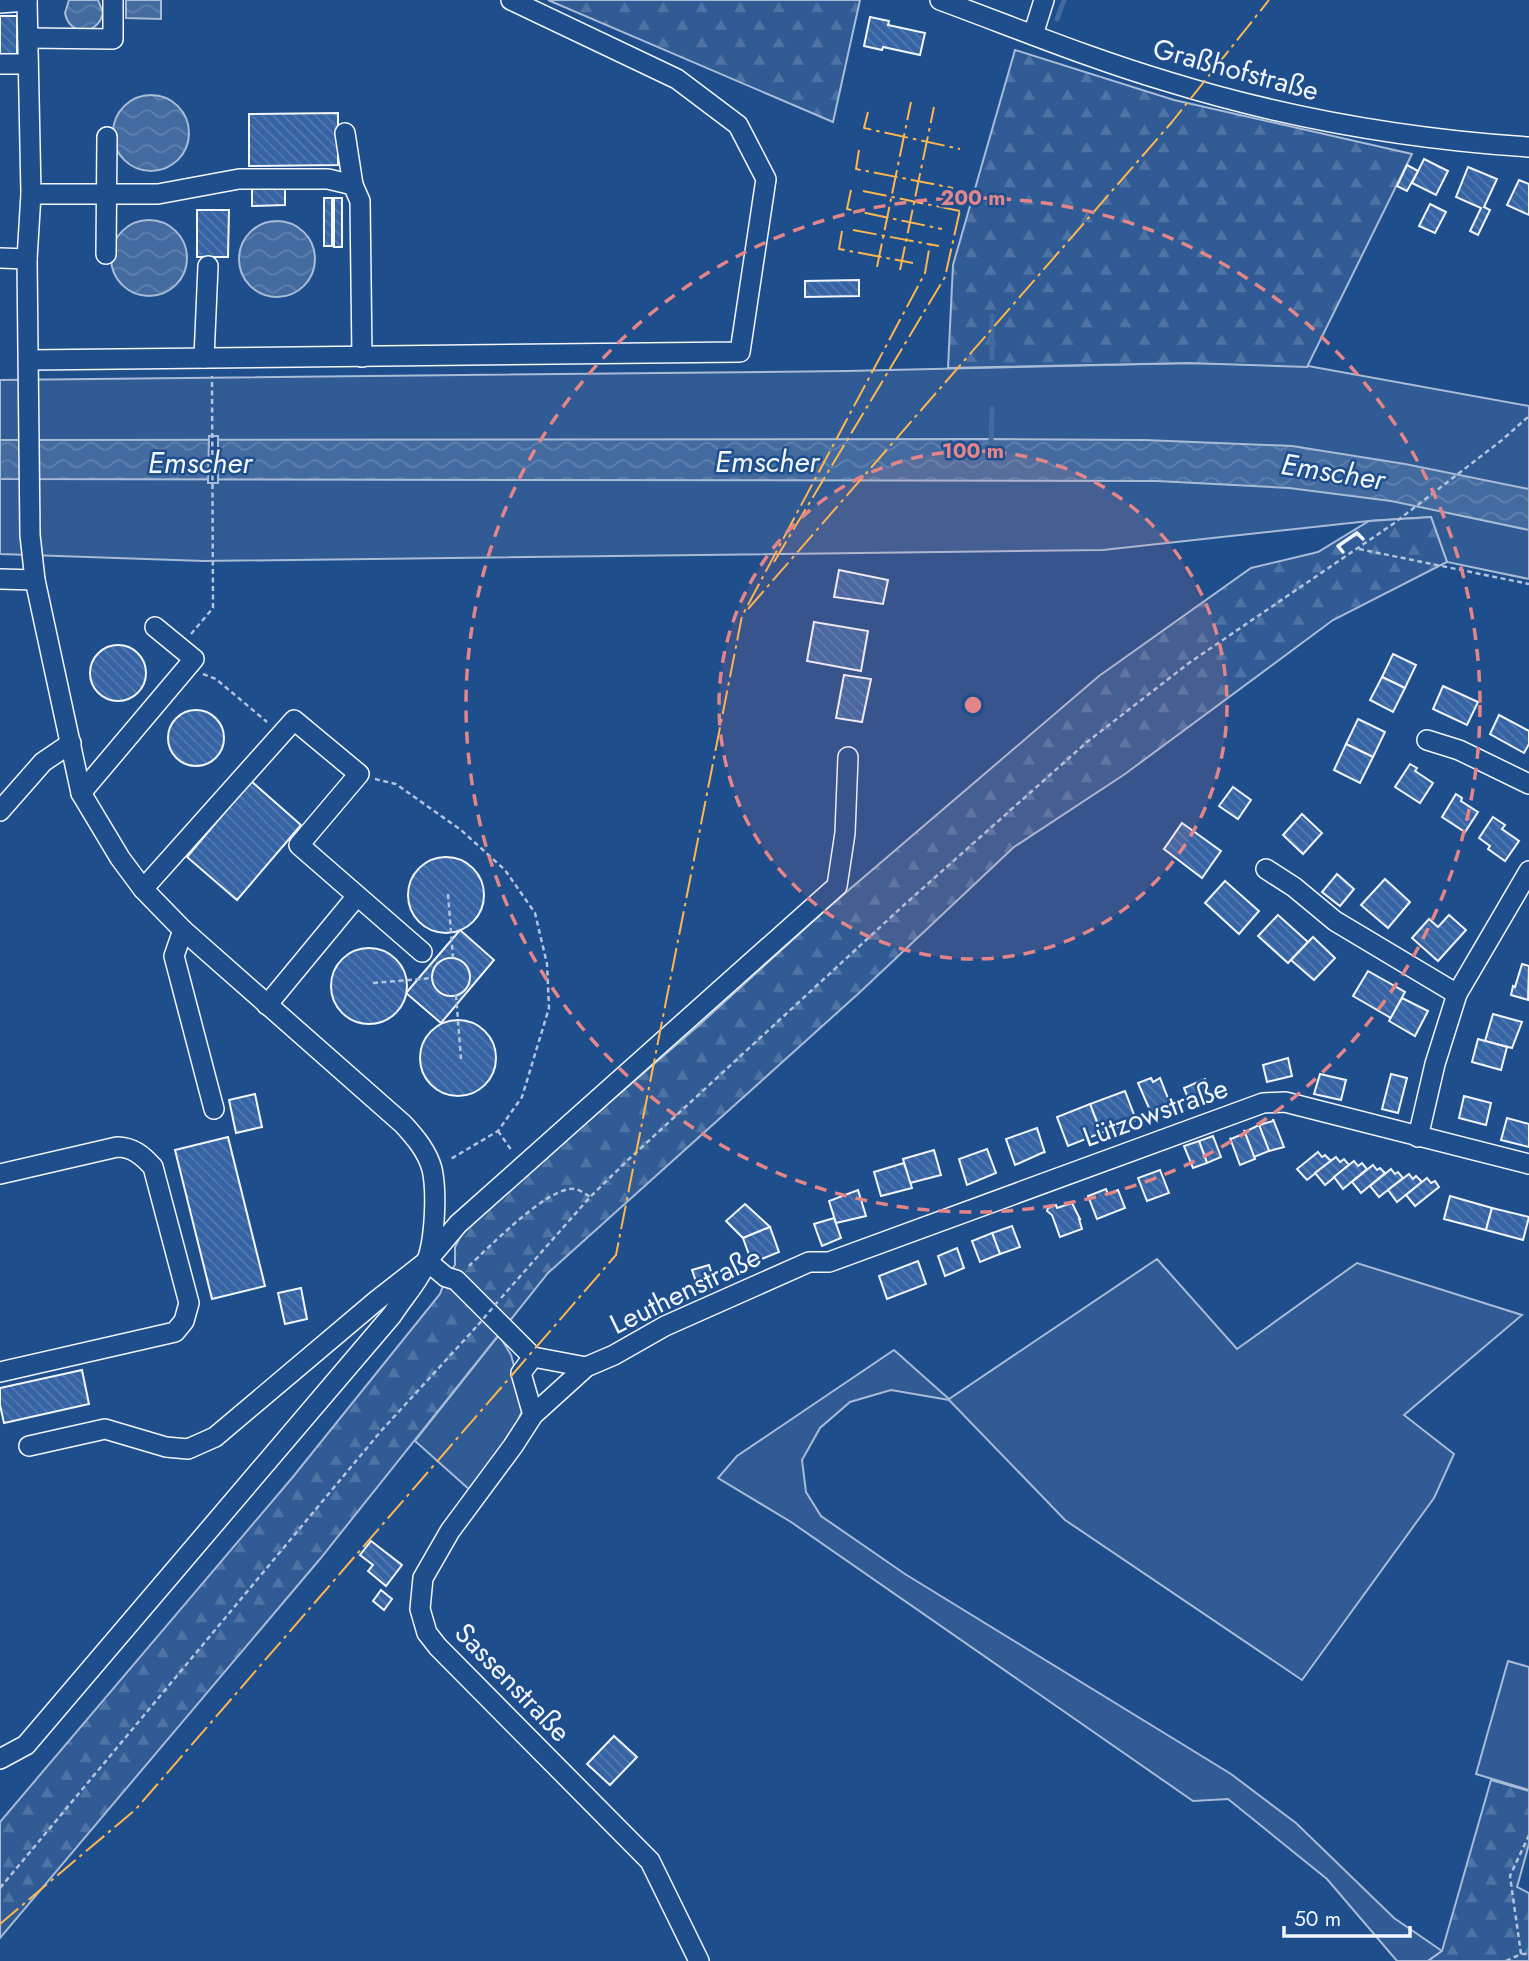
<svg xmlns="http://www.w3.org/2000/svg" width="1529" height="1961" font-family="Jost,sans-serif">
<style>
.built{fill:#305b95;stroke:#a8bbd7;stroke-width:2}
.forest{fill:url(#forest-firs);stroke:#a8bbd7;stroke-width:2}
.water{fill:url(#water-waves);stroke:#a8bbd7;stroke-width:2}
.pier{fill:#1f4e8c;stroke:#a8bbd7;stroke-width:2}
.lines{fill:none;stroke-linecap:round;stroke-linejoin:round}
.stream{stroke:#446ba0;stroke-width:5}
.building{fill:url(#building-back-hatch);stroke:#f2f6ff;stroke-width:2}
.minor-casing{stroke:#f2f6ff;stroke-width:22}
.path{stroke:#b3c4dc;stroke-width:2.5;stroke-dasharray:5 3.5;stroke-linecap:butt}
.minor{stroke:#1f4e8c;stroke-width:19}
.path-bridge{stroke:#b3c4dc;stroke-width:2.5;stroke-dasharray:5 3.5;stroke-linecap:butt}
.wall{stroke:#f2f6ff;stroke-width:3.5}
.power{stroke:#ffb74d;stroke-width:2;stroke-dasharray:24 5 3.5 5;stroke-linecap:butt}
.ring{fill:none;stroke:#e38589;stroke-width:3.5;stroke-dasharray:12 9}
.labels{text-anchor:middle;stroke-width:5;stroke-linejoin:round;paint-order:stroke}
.street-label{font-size:28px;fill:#f2f6ff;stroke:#1f4e8c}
.water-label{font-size:30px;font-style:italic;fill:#f2f6ff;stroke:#1f4e8c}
.centre{fill:#e38589;stroke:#1f4e8c;stroke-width:3.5}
.ring-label{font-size:21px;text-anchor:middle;font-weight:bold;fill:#e38589;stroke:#1f4e8c;stroke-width:5;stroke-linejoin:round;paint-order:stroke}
</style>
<defs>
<pattern id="forest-firs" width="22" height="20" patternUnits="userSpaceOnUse" patternTransform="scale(1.75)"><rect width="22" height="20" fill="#305b95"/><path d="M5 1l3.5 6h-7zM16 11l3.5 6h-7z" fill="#4e73a5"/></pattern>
<pattern id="water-waves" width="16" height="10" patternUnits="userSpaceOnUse" patternTransform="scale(1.75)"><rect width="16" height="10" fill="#446ba0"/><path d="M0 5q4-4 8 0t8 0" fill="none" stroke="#5f81ae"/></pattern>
<pattern id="building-back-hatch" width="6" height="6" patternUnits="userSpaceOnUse" patternTransform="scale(1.75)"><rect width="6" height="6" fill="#3563a3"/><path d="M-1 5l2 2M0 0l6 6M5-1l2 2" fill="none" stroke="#537ab1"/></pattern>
</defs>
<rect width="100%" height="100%" fill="#1f4e8c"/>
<!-- built -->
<g class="built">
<path d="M1189,363l119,3 221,40v173l-82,-17 -16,-45 -62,4 -266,29 -899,11 -204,-7v-174l847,-9z"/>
<path d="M1157,1259l80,90 120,-86 165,52 -118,100 50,39 -20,44 -132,182 -237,-160 -116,-120 -58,-10 -41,12 -30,26 -18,32 4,32 15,24 84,58 326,200 65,49 98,95 48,33 -14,10h-31l-70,-82 -99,-80 -35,2 -402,-279 -73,-44 19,-22 157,-106 55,49z"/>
<path d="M499,1335l12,20 10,36 1,20 -9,22 -42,58 -56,-50z"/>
<path d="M1508,1661l21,6v123l-53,-16z"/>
</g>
<!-- forest -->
<g class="forest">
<path d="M548,0h312l-27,122z"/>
<path d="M1015,50l159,50 238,54 -105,213 -118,-4 -241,5 5,-103z"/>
<path d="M1431,517l16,45 -114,58 -208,154 -111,73 -155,146 -311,280 -228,286 -320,379v-116l292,-344 148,-184 6,-17 9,-12v-18l11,-21 232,-200 125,-114 276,-236 152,-108 67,-16 51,-31z"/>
<path d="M1491,1780l38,11v53l-12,43 12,6v68h-101l14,-10z"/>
</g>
<!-- water -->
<g class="water">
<path d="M69,0h29l5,13c-5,23 -34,23 -38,0z"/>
<path d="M126,0h35v19l-35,-1z"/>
<circle cx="151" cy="133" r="38"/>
<circle cx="149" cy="258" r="38"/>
<circle cx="277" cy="259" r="38"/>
<path d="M986,439l159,1 147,6 113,18 124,25v41l-138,-29 -102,-13 -132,-7 -1157,-2v-39z"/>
</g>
<!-- pier -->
<path class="pier" d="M209,436h9v47h-10z"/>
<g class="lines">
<!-- stream -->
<g class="stream">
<path d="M1057,19l7,-19"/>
<path d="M992,358v-42"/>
<path d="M991,443l1,-35"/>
</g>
</g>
<!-- building -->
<g class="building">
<rect x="0" y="16" width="17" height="39"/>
<path d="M870,17l19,4 -1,4 37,8 -5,22 -37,-8 -1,3 -18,-4z"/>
<path d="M338,113v52l-89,1v-52z"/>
<path d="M1424,159l24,12 -12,24 -24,-12z"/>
<path d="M1407,165l11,6 -11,20 -10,-5z"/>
<path d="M1468,167l29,12 -13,28 6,3 -12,25 -8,-4 11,-23 -25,-11z"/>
<path d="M1519,180l10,4v31l-22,-10z"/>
<path d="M285,183v22l-33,1v-22z"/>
<rect x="324" y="198" width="8" height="48"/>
<rect x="334" y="198" width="8" height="49"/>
<path d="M1430,204l16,8 -11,21 -16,-7z"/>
<path d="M197,210h32l-1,47h-31z"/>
<path d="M859,280v16l-54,1v-16z"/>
<path d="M839,570l49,10 -5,24 -49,-7z"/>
<path d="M814,622l54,9 -7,40 -54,-10z"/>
<circle cx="118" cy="673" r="28"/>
<path d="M1393,654l23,11 -11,23 -23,-11z"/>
<path d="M844,675l27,4 -9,43 -26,-4z"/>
<path d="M1382,677l23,11 -12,24 -23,-12z"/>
<path d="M1443,686l35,16 -11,23 -34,-16z"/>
<circle cx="196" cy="738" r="28"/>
<path d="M1499,715l30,16v13l-5,9 -34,-19z"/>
<path d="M1358,719l27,13 -12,25 -27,-13z"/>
<path d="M1346,744l27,13 -13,26 -26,-13z"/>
<path d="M1410,764l7,4 -2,3 18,12 -13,20 -25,-16z"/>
<path d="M251,781l50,44 -64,75 -50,-43z"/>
<path d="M1233,787l18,13 -13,19 -19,-13z"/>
<path d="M1456,794l6,4 -1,3 17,11 -13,20 -23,-15z"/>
<path d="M1302,814l20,19 -19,21 -20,-19z"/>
<path d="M1493,817l12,8 -3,4 17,12 -14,20 -17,-12 2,-3 -11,-8z"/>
<path d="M1182,823l39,28 -19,27 -38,-29z"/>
<circle cx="446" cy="895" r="38"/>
<path d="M1337,874l17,15 -14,17 -18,-14z"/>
<path d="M1385,879l25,23 -22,26 -27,-23z"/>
<path d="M1225,881l34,30 -20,23 -34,-31z"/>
<path d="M1278,915l30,27 -20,21 -30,-27z"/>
<path d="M1449,915l17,15 -28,31 -26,-23 17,-19 9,8z"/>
<path d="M460,930l34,30 -53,63 -35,-30z"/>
<path d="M1313,937l22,21 -21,22 -23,-20z"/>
<circle cx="369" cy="986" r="38"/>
<circle cx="451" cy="977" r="19"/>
<path d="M1522,964l7,2 -1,34 -17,-5 2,-9 2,1z"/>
<path d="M1368,971l37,21 -14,26 -38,-22z"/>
<path d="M1402,998l26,13 -13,25 -26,-15z"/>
<path d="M1493,1014l29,8 -10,26 -27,-7z"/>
<circle cx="458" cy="1058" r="38"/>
<path d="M1478,1039l29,8 -6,23 -29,-8z"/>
<path d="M1288,1058l4,18 -25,6 -4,-17z"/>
<path d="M1320,1074l26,6 -5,20 -27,-6z"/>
<path d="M1391,1074l16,4 -9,35 -16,-4z"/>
<path d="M1151,1078l2,4 7,-4 11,28 -19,9 -14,-32z"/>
<path d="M1205,1079l7,20 -20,9 -8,-20z"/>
<path d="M1125,1091l11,29 -35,13 -11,-29z"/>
<path d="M255,1094l7,33 -26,6 -7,-33z"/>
<path d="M1464,1096l27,7 -5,22 -27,-7z"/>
<path d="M1090,1104l11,29 -33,13 -11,-29z"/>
<path d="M1507,1118l22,6v23l-28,-7z"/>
<path d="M1273,1119l11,28 -15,4 -10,-26 14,-4z"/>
<path d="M1259,1125l10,26 -15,6 -10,-27 1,2z"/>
<path d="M1037,1128l8,25 -1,-1 -29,13 -9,-26z"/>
<path d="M1245,1133l10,26 -15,6 -10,-27 1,1z"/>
<path d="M1213,1136l8,21 -14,6 -8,-22z"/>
<path d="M228,1137l37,149 -53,13 -37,-149z"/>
<path d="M1199,1141l8,22 -14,5 -9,-22z"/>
<path d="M987,1149l9,24 -29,12 -8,-26z"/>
<path d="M934,1150l7,25 -31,8 -7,-24z"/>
<path d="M1318,1152l4,5 3,-2 6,6 -24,19 -10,-11z"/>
<path d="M1336,1157l4,5 4,-3 5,6 -24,20 -10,-12z"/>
<path d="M1354,1161l4,5 4,-3 5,6 -24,20 -9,-12z"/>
<path d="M904,1163l8,25 -31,8 -7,-24z"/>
<path d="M1373,1165l4,5 3,-2 5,5 -24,20 -9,-11z"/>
<path d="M1391,1169l4,5 3,-2 5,6 -24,19 -9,-11z"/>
<path d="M1160,1170l9,23 -22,8 -9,-23z"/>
<path d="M1409,1174l4,5 3,-3 6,6 -25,20 -9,-12z"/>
<path d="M1427,1178l4,5 4,-2 4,6 -24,19 -9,-11z"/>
<path d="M1106,1189l2,5 10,-4 7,18 -28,11 -9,-23z"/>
<path d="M858,1190l8,26 -30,7 -7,-22z"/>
<path d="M1450,1196l42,12 -6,22 -42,-11z"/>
<path d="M1072,1203l8,16h-1l3,10 -22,8 -8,-22 -5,-4 1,-3 8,-3 1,3z"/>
<path d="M745,1204l25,23 -27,11 -17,-17z"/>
<path d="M1492,1208l37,9 -6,23 -37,-10z"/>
<path d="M834,1218l7,20 -19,8 -8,-22z"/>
<path d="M1012,1226l8,21 -20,7 -8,-21z"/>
<path d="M770,1227l9,25 -27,11 -9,-25z"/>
<path d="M992,1233l8,21 -20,8 -8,-21z"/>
<path d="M957,1248l7,20 -19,8 -7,-20z"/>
<path d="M918,1261l8,23 -39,15 -8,-23z"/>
<path d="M709,1265l7,22 -16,6 -8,-23z"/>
<path d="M301,1288l6,31 -22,5 -7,-31z"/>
<path d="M82,1370l7,34 -85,19 -4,-18v-17z"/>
<path d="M371,1541l31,24 -16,21 -18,-15 5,-6 -13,-10z"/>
<path d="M381,1590l11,9 -8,11 -11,-9z"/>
<path d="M614,1736l23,21 -27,28 -23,-21z"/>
</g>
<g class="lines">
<defs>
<g id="minor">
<path d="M27,0l4,194h127l81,-15h89l25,6 7,16 2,156"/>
<path d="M940,0c76,28 151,59 229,82 117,36 238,57 360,65"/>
<path d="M0,3l27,-2"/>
<path d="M1033,35l11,-35"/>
<path d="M28,38l85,1v-39"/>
<path d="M0,64h28"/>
<path d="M345,133l8,52"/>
<path d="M106,254l1,-117"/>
<path d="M0,258l27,1 3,276 5,45 46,213 39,65 23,31 40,41 220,194c12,13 24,27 29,45 5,22 3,70 -5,91 -5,17 -25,39 -35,55l-366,430 -26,14"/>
<path d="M27,259l4,-65"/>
<path d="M204,358l4,-92"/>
<path d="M29,360l711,-8 26,-173 -28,-54 -61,-46 -166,-79"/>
<path d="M0,579l35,1"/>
<path d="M1427,740l32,10 70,34"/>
<path d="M81,793l113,-134 -39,-32"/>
<path d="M0,811l43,-49 28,-19"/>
<path d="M1266,869l28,18 41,34 122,73"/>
<path d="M143,889l151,-169 65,54 -60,71 123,107"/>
<path d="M183,930l-9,26 40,153"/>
<path d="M267,1005l90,-109"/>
<path d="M1418,1137l17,-73 22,-70 72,-123"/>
<path d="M0,1174l117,-27c16,0 26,9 36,20l36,136 -5,18 -9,11 -175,40"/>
<path d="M427,1261l19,16 10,3 77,77"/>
<path d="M533,1415l-12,-42 12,-16 53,10"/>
<path d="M29,1446l76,-17 61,18 22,2 27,-12 161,-136 51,-40 31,-37 379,-338 8,-53 3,-76"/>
<path d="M699,1961l-49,-100 -212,-214 -11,-14 -7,-24 3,-31 27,-47 63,-85 20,-31 53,-48 28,-12 51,-29 144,-64h20l434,-159 22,-1 244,62"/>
</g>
</defs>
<!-- minor casing -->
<use href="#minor" class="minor-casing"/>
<!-- path -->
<g class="path">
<path d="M1359,549l170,35"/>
<path d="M191,634l22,-26 -1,-232"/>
<path d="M203,674l13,5 51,43"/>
<path d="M375,779l21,5 65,46 44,40 30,43 12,51 2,44 -27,89 -24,34 -49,29"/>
<path d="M448,894l5,64"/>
<path d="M373,983l60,-5"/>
<path d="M456,995l5,64"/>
<path d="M498,1131l14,20"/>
<path d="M469,1266c21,-20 74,-74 101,-77 8,-1 14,4 20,8"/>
<path d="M501,1298l89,-101 39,-38 275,-254 183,-163 102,-79 204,-139 109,-84 27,-24"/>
<path d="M0,1888l381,-457 97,-106"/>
<path d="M1521,1954l-11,-78 19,-41"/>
<path d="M1506,1961l15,-7h8"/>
</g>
<!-- minor -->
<use href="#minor" class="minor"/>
<!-- path-bridge -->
<path class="path-bridge" d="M478,1325l22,-26"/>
<!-- wall -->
<path class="wall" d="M1343,552l-5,-6 19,-13 6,6"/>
<!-- power -->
<g class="power">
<path d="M868,112l-4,16 96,21"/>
<path d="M859,150l-3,19 97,19"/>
<path d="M851,190l-4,19 95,20"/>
<path d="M863,191l97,20"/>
<path d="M853,230l86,16"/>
<path d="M842,231l-3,18 74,14"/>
<path d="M877,267l34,-165"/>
<path d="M900,270l34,-163"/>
<path d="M774,562l171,-285 17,-76"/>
<path d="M748,609l424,-487 97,-122"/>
<path d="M0,1924l136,-115 480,-554 126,-639 183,-343 5,-29"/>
</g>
</g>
<!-- distance rings -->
<circle cx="973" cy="705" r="254" fill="#e38589" fill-opacity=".12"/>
<g class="ring">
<circle cx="973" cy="705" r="254"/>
<circle cx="973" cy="705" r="507"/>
</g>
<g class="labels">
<!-- street labels -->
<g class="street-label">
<text transform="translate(1236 69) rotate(15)" y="10">Graßhofstraße</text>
<text transform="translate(1155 1112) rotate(-20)" y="10">Lützowstraße</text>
<text transform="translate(685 1290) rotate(-26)" y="10">Leuthenstraße</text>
<text transform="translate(513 1682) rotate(46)" y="10">Sassenstraße</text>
</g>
<!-- water labels -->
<g class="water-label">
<text x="767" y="472">Emscher</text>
<text x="200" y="473">Emscher</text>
<text transform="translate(1333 472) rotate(9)" y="10">Emscher</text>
</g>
</g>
<circle cx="973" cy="705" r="10" class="centre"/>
<g class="ring-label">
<text x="973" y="205">200 m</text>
<text x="973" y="458">100 m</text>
</g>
<!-- scale -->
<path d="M1284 1926v10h126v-10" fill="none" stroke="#f2f6ff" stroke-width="3.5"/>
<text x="1294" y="1926" font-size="21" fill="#f2f6ff" stroke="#1f4e8c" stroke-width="5" paint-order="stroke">50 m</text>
</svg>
